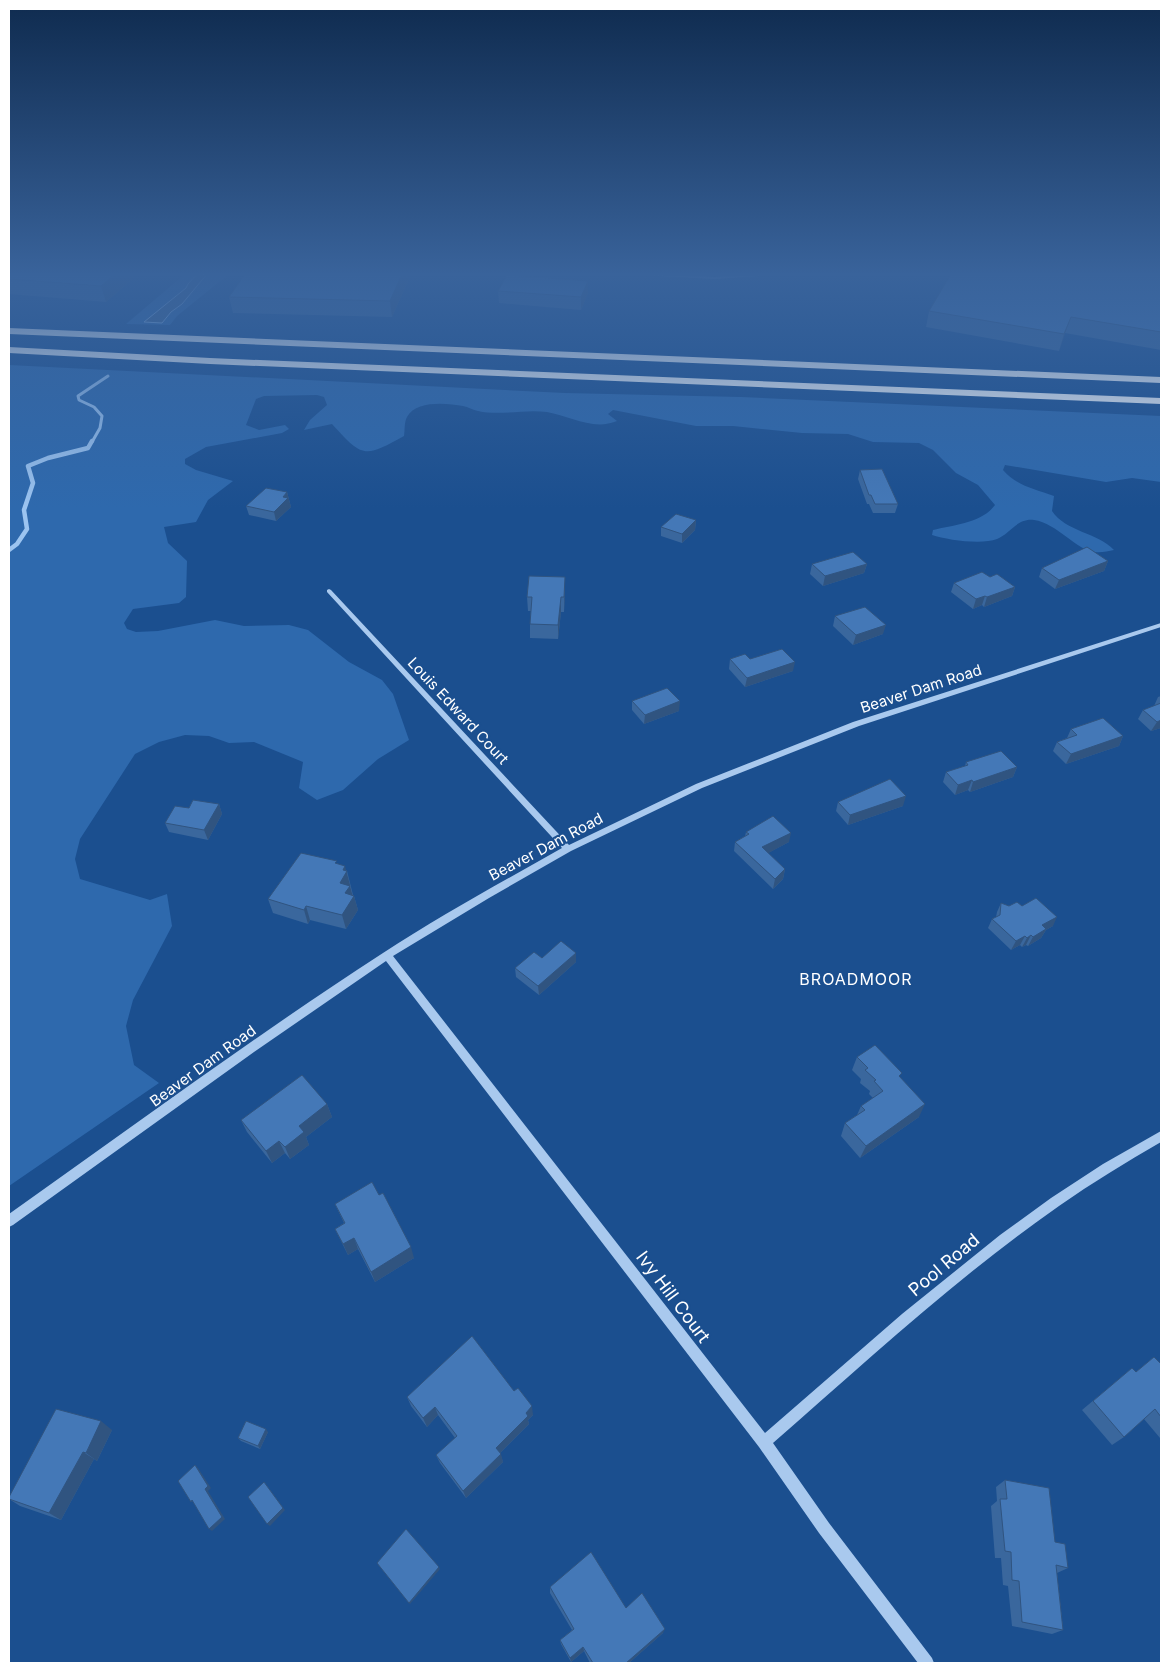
<svg xmlns="http://www.w3.org/2000/svg" width="1170" height="1672" font-family="Inter,sans-serif">
<style>
.green{fill:#2e69ad}
.water{fill:#3c6290;stroke:#9cc4f0}
.lines{fill:none;stroke-linecap:round;stroke-linejoin:round}
.stream-far1{stroke:#9cc4f0;stroke-width:3}
.stream{stroke:#9cc4f0;stroke-width:4.5}
.minor{fill:#a9c9ee;fill-rule:evenodd}
.highway{fill:#fff;fill-rule:evenodd}
.wall{fill:#3a679d}
.shaded-wall{fill:#305480}
.building{fill:#4478b7;stroke:#305480}
.labels{text-anchor:middle;stroke-width:4;stroke-linejoin:round;paint-order:stroke}
.street-label{font-size:15px;fill:#fff;stroke:#1b4f8f}
.neighbourhood-label{font-size:16px;letter-spacing:1px;fill:#fff;stroke:#1b4f8f}
.near-street-label{font-size:18px;fill:#fff;stroke:#1b4f8f}
</style>
<rect width="100%" height="100%" fill="#1b4f8f"/>
<!-- green -->
<g class="green">
<path d="M185,274h44l-52,42 -7,9 -44,-1z"/>
<path d="M9,365l556,28 176,4 420,19v66l-29,-4 -26,4 -101,-17 -2,5c14,16 32,19 51,26l-2,15c14,21 45,21 62,39 -6,1 -13,3 -19,2 -18,-1 -38,-29 -61,-32 -17,-2 -23,13 -37,19 -15,6 -50,1 -65,-4l1,-5c20,-5 49,-7 62,-25l-17,-20 -22,-12 -23,-23 -14,-7 -46,-1 -25,-8 -46,-1 -69,-7h-37l-83,-16 -5,4 9,7c-24,10 -47,-5 -70,-9 -23,-3 -47,4 -69,-1 -5,-1 -10,-4 -15,-5 -16,-3 -47,-6 -56,11 -3,5 -2,14 -3,19 -40,22 -41,22 -72,-12l-28,6 6,-10 17,-15 -3,-8 -7,-2 -53,1 -8,3 -10,26 13,5 26,-5 4,4 -7,4 -76,14 -21,12v5l11,6 37,11 -25,19 -12,22 -32,5 4,16 19,18 -1,36 -7,6 -46,6 -9,14 3,6 9,3 22,-1 57,-11 29,6 45,-1 19,5 41,32 33,18 11,14 16,46 -31,19 -35,31 -26,10 -18,-12 4,-26 -49,-20 -25,1 -20,-7 -24,-1 -26,7 -24,12 -55,85 -5,20 5,20 70,21 17,-6 5,32 -39,74 -7,26 8,39 25,18 -150,103z"/>
</g>
<!-- water -->
<path class="water" d="M197,274h10l-25,30 -11,8 -9,11 -18,-1 42,-34 2,-4z"/>
<g class="lines">
<!-- stream-far1 -->
<path class="stream-far1" d="M92,442l8,-14 2,-12 -8,-9 -15,-7 -1,-4 30,-20"/>
<!-- stream -->
<path class="stream" d="M9,550l8,-6 10,-15 -3,-19 9,-27 -5,-17 20,-8 40,-10 4,-7"/>
<!-- minor -->
<g class="minor">
<path d="M625,274l90,3 71,-3 -71,5z"/>
<path d="M329,589l2,1 238,255 127,-61 157,-62 308,-99v4l-302,99 -157,62 -131,63 -82,47 -96,58 372,477 137,-119 98,-79 51,-37 52,-34 58,-33v11c-35,20 -69,41 -102,64 -102,71 -193,156 -286,237l56,80 103,135 2,5h-16l-99,-130 -60,-86 -373,-486 -132,91 -241,173 -4,2v-13c124,-88 246,-178 374,-261 58,-38 119,-71 179,-105l-235,-256v-2z"/>
</g>
<!-- highway -->
<g class="highway">
<path d="M9,328l1152,49v6l-1152,-49z"/>
<path d="M9,347l201,11 951,40v6l-951,-40 -201,-11z"/>
</g>
</g>
<!-- wall -->
<g class="wall">
<path d="M9,274h125l1,3 -29,25 -97,-8z"/>
<path d="M245,274h166l-19,43 -159,-4 -4,-16z"/>
<path d="M1161,274v76l-96,-17 -6,18 -133,-24 3,-16z"/>
<path d="M498,291l90,2 -7,17 -82,-7z"/>
<path d="M860,470l38,34 -3,9h-22l-4,-9h-2l-9,-25z"/>
<path d="M287,492l4,15 -15,14 -27,-6 -3,-9z"/>
<path d="M696,520l-1,10 -13,13 -21,-7v-9z"/>
<path d="M1108,561l-4,10 -49,18 -16,-12 3,-9z"/>
<path d="M812,564h55l-3,9 -41,13 -13,-12z"/>
<path d="M990,577l25,10 -3,9 -28,11 -2,-2 -9,4 -22,-17 3,-9z"/>
<path d="M565,591l-1,21h-3l-3,27 -28,-1v-14l1,-13h-3l-1,-14z"/>
<path d="M835,616l48,18 -30,11 -20,-19z"/>
<path d="M730,659l63,12 -48,16 -16,-18z"/>
<path d="M1161,696v32l-10,3 -13,-12 5,-9 11,-4 4,-9z"/>
<path d="M632,701l47,10 -35,13 -12,-14z"/>
<path d="M1071,729l52,7 -4,10 -53,18 -13,-13 4,-9 10,-4z"/>
<path d="M966,762l51,5 -4,10 -43,15 -2,-2 -13,5 -12,-13 3,-10 19,-6z"/>
<path d="M838,802l65,4 -55,19 -12,-14z"/>
<path d="M219,804l3,10 -14,26 -39,-8 -4,-9 24,-15z"/>
<path d="M746,832l43,10 -21,11 17,16 -2,10 -10,10 -39,-38 1,-9 10,-6z"/>
<path d="M338,864l9,7 6,24 1,1 4,14 -12,19 -36,-9 -2,4 -35,-11 -5,-14z"/>
<path d="M1001,903l8,3h13l31,20 -7,4 -5,8 -13,8 -2,-1 -4,2 -2,-2 -9,5 -23,-22 4,-9 4,-2 1,-5z"/>
<path d="M576,953v9l-37,33 -23,-18 -1,-9 27,-10z"/>
<path d="M857,1057l43,21 19,39 -59,41 -19,-22 4,-13 12,-8 4,-9 12,-8 -4,-4 1,-3 -10,-8 1,-4 -9,-9z"/>
<path d="M327,1104l5,13 -26,20 3,8 -19,14 -5,-6 -13,10 -25,-31 -6,-12z"/>
<path d="M335,1204l79,54 -39,24 -17,-33 -10,6 -13,-26 9,-6z"/>
<path d="M1154,1357l7,7v74h-1l-16,-19 -20,18 -12,8 -30,-35 50,-42 4,4z"/>
<path d="M514,1391l19,24 -5,5 1,4 -29,29 3,9 -37,36 -26,-35 -4,-8 19,-17 -17,-23 -11,12 -16,-21 -4,-9z"/>
<path d="M112,1430l-15,31 -3,-2 -33,61 -41,-14 -11,-7z"/>
<path d="M268,1432l-8,17 -19,-8 -3,-3z"/>
<path d="M1005,1480l50,62 13,26 -11,5 6,57 -11,4 -40,-8 -4,-40 -5,-1 -2,-27h-6l-4,-52 6,-5 -1,-14z"/>
<path d="M550,1587l76,21 37,25 -34,30h-39l-6,-12 -13,11 -10,-18 -1,-4 12,-10 -22,-37z"/>
</g>
<!-- shaded-wall -->
<g class="shaded-wall">
<path d="M115,274h19l1,3 -29,25 -5,-16z"/>
<path d="M402,274h9l-19,43 -2,-16z"/>
<path d="M588,281v12l-7,17v-13z"/>
<path d="M1071,317l-6,16 -6,18 5,-17z"/>
<path d="M287,492l4,15 -15,14 -2,-9 9,-15z"/>
<path d="M696,520l-1,10 -13,13v-9z"/>
<path d="M1108,561l-4,10 -49,18 4,-9z"/>
<path d="M867,564l-3,9 -41,13 2,-10z"/>
<path d="M565,577v14l-1,21v-15z"/>
<path d="M1015,587l-3,9 -28,11 3,-10z"/>
<path d="M985,596l-3,9 -9,4 3,-10z"/>
<path d="M561,597v15l-3,27v-14z"/>
<path d="M886,625l-3,9 -30,11 3,-10z"/>
<path d="M795,662l-2,9 -48,16 2,-9z"/>
<path d="M680,701l-1,10 -35,13 1,-9z"/>
<path d="M1161,720v8l-10,3 6,-9z"/>
<path d="M1123,736l-4,10 -53,18 5,-10z"/>
<path d="M1017,767l-4,10 -43,15 3,-10z"/>
<path d="M972,780l-4,10 -13,5 3,-10z"/>
<path d="M906,796l-3,10 -55,19 2,-10z"/>
<path d="M219,804l3,10 -14,26 -4,-10z"/>
<path d="M791,833l-2,9 -28,15 1,-10z"/>
<path d="M345,866l5,19 -7,12 -3,-14 3,-13z"/>
<path d="M785,869l-2,10 -10,10 2,-10z"/>
<path d="M350,886l3,11 1,-1 4,14 -12,19 -4,-14 3,-22z"/>
<path d="M306,906l4,14 -2,4 -4,-14z"/>
<path d="M1057,917l-4,9 -7,4 -5,8 -13,8 5,-9 9,-12z"/>
<path d="M1031,935l-5,10 -4,2 5,-9z"/>
<path d="M1025,936l-5,9 -9,5 5,-9z"/>
<path d="M576,953v9l-37,33 -1,-9z"/>
<path d="M327,1104l5,13 -26,20 3,8 -19,14 -5,-12 14,-21z"/>
<path d="M925,1104l-6,13 -59,41 6,-12z"/>
<path d="M279,1141l6,12 -13,10 -6,-12z"/>
<path d="M354,1238l4,11 -10,6 -5,-11z"/>
<path d="M411,1247l3,11 -39,24 -4,-10z"/>
<path d="M532,1406l1,9 -5,5 1,4 -31,31 -2,-7z"/>
<path d="M435,1407l3,8 -11,12 -4,-9z"/>
<path d="M101,1421l11,9 -15,31 -11,-8z"/>
<path d="M266,1429l2,3 -8,17 -2,-3z"/>
<path d="M83,1452l11,7 -33,61 -12,-7z"/>
<path d="M501,1454l2,8 -37,36 -3,-7z"/>
<path d="M195,1465l3,3 13,20 -3,3 17,28 -13,12 -3,-2 -4,-40z"/>
<path d="M264,1482l21,28 -15,16 -3,-2z"/>
<path d="M439,1567l1,2 -30,35 -1,-1z"/>
<path d="M665,1629l-2,4 -34,30h-3z"/>
<path d="M583,1647l1,4 -13,11 -1,-4z"/>
</g>
<!-- building -->
<g class="building">
<path d="M9,274h106l-14,12 -92,-7z"/>
<path d="M245,274h157l-12,27 -161,-4z"/>
<path d="M951,274h210v58l-90,-15 -7,17 -135,-23z"/>
<path d="M507,275l81,6 -7,16 -83,-6z"/>
<path d="M882,469l16,35h-23l-4,-9h-2l-9,-25z"/>
<path d="M266,488l21,4 -4,5 5,1 -14,14 -28,-6z"/>
<path d="M676,514l20,6 -14,14 -21,-7z"/>
<path d="M1087,547l21,14 -49,19 -17,-12z"/>
<path d="M853,552l14,12 -42,12 -13,-12z"/>
<path d="M982,572l8,5 7,-3 18,13 -28,10 -2,-1 -9,3 -22,-16z"/>
<path d="M529,576l36,1 -1,20h-3l-3,28 -28,-1 2,-27h-5z"/>
<path d="M865,607l21,18 -30,10 -21,-19z"/>
<path d="M782,649l13,13 -48,16 -17,-19 15,-5 5,5z"/>
<path d="M667,688l13,13 -35,14 -13,-14z"/>
<path d="M1161,703v17l-4,2 -14,-12z"/>
<path d="M1103,718l20,18 -52,18 -14,-12 20,-7 -6,-6z"/>
<path d="M1001,751l16,16 -44,15 -1,-2 -14,5 -12,-13 22,-7 -2,-3z"/>
<path d="M890,779l16,17 -56,19 -12,-13z"/>
<path d="M193,800l26,4 -15,26 -39,-7 10,-17 14,2z"/>
<path d="M773,816l18,17 -29,14 23,22 -10,10 -40,-37 14,-8 -3,-2z"/>
<path d="M301,853l36,8 -2,2 10,3 -2,4 4,1 -7,12 10,3 -5,7 9,3 -12,19 -36,-9 -2,4 -36,-11z"/>
<path d="M1036,898l21,19 -15,8 4,4 -13,8 -2,-2 -4,3 -2,-2 -9,5 -24,-22 8,-4 1,-12 8,3 8,-4 5,4z"/>
<path d="M561,941l15,12 -38,33 -23,-18 19,-16 8,6z"/>
<path d="M875,1045l27,28 -3,3 26,28 -59,42 -21,-23 20,-13 -4,-4 22,-15 -9,-10 2,-1 -11,-10 3,-2 -11,-11z"/>
<path d="M302,1075l25,29 -28,22 5,6 -19,15 -6,-6 -13,10 -25,-31z"/>
<path d="M372,1182l7,13 4,-2 28,54 -40,25 -17,-34 -11,6 -8,-15 10,-6 -10,-19z"/>
<path d="M472,1336l42,55 4,-3 14,18 -6,7 2,3 -32,32 5,6 -38,37 -27,-36 21,-19 -22,-29 -12,11 -16,-21z"/>
<path d="M1154,1357l7,7v53l-6,-8 -31,28 -31,-36 39,-33 4,4z"/>
<path d="M56,1409l45,12 -15,32 -3,-1 -34,61 -40,-14v-2z"/>
<path d="M246,1421l20,8 -8,17 -20,-8z"/>
<path d="M195,1465l13,21 -3,3 17,28 -13,12 -17,-29 -1,2 -13,-21z"/>
<path d="M1005,1480l44,8 6,54 10,2 3,24 -12,-3 7,65 -41,-8 -3,-41 -7,-1 -1,-28 -6,-1 -5,-52h7z"/>
<path d="M264,1482l19,26 -16,16 -19,-27z"/>
<path d="M406,1529l33,38 -30,36 -32,-40z"/>
<path d="M591,1552l35,56 16,-15 23,36 -39,34h-33l-10,-16 -13,11 -10,-18 14,-11 -24,-42z"/>
</g>
<!-- sky -->
<linearGradient id="sky" x2="0" y2="1"><stop stop-color="#0f2b4f"/><stop offset="0.54" stop-color="#39639b"/><stop offset="1" stop-color="#39639b" stop-opacity="0"/></linearGradient>
<rect width="1170" height="508" fill="url(#sky)"/>
<g class="labels">
<!-- street labels -->
<g class="street-label">
<text transform="translate(921 689) rotate(-18)" y="5">Beaver Dam Road</text>
<text transform="translate(458 711) rotate(47)" y="5">Louis Edward Court</text>
<text transform="translate(546 847) rotate(-28)" y="5">Beaver Dam Road</text>
<text transform="translate(203 1066) rotate(-36)" y="5">Beaver Dam Road</text>
</g>
<!-- neighbourhood labels -->
<g class="neighbourhood-label">
<text x="856" y="985">BROADMOOR</text>
</g>
<!-- near-street labels -->
<g class="near-street-label">
<text transform="translate(944 1265) rotate(-40)" y="6">Pool Road</text>
<text transform="translate(673 1297) rotate(53)" y="6">Ivy Hill Court</text>
</g>
</g>
<!-- border -->
<rect width="1170" height="1672" fill="none" stroke="#ffffff" stroke-width="20"/>
</svg>
